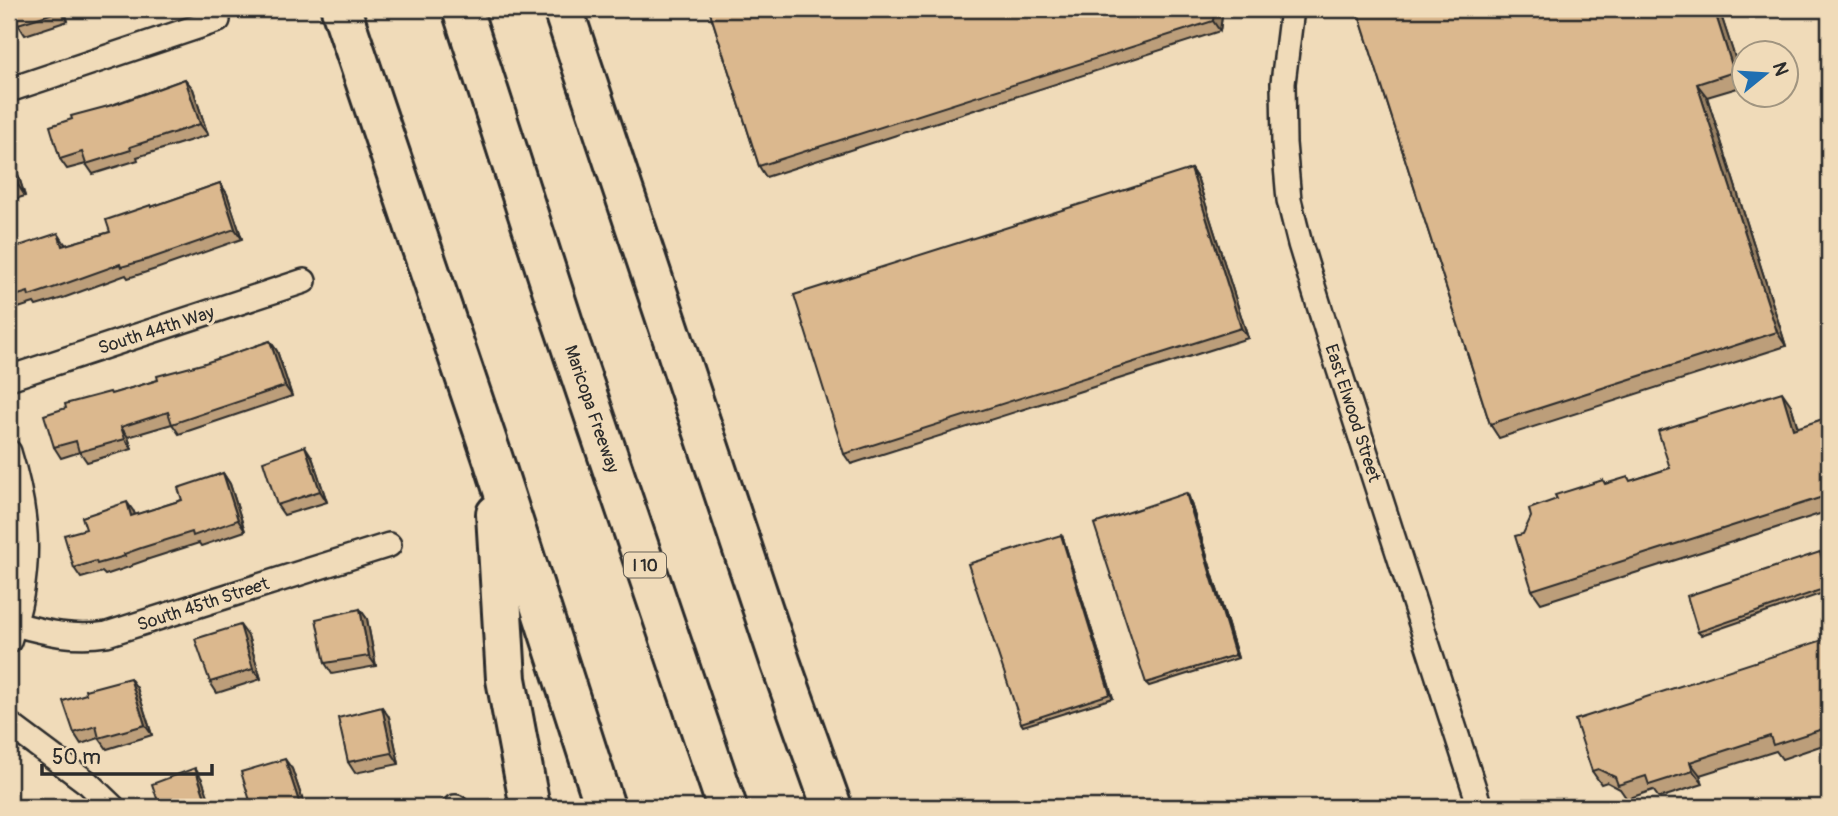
<svg xmlns="http://www.w3.org/2000/svg" width="1838" height="816" font-family="Pangolin,sans-serif">
<style>
.lines{fill:none;stroke-linecap:round;stroke-linejoin:round}
.minor-casing{stroke:#2b2b2b;stroke-width:28}
.motorway-casing{stroke:#2b2b2b;stroke-width:44}
.minor{stroke:#f0dbb9;stroke-width:23}
.motorway{stroke:#f0dbb9;stroke-width:38}
.wall{fill:#bc9e7a;stroke:#2b2b2b;stroke-width:2}
.shaded-wall{fill:#998163;stroke:#2b2b2b;stroke-width:2}
.building{fill:#dbb88e;stroke:#2b2b2b;stroke-width:2}
.labels{text-anchor:middle;stroke-width:6;stroke-linejoin:round;paint-order:stroke}
.shield{fill:#f0dbb9;stroke:#666056;stroke-width:2}
.shield-label{font-size:16px;font-weight:bold;fill:#2b2b2b}
.street-label{font-size:18px;fill:#2b2b2b;stroke:#f0dbb9}
</style>
<rect width="100%" height="100%" fill="#f0dbb9"/>
<filter id="ink" filterUnits="userSpaceOnUse"><feTurbulence type="fractalNoise" baseFrequency=".0143" numOctaves="2"/><feDisplacementMap in="SourceGraphic" scale="14" xChannelSelector="R" yChannelSelector="G"/><feConvolveMatrix kernelMatrix="1 2 1 2 8 2 1 2 1" color-interpolation-filters="sRGB"/></filter>
<g filter="url(#ink)">
<g class="lines">
<defs>
<g id="minor">
<path d="M1292,9l-9,74 1,60 5,57 11,44 33,107 147,456"/>
<path d="M9,90l209,-70"/>
<path d="M9,378l295,-97"/>
<path d="M9,452c21,67 23,122 0,189"/>
<path d="M15,624c32,9 59,15 92,10l282,-89"/>
<path d="M9,724l79,59 25,24"/>
<path d="M455,807h1"/>
</g>
<g id="motorway">
<path d="M341,9l152,450 112,348"/>
<path d="M462,9l101,314 164,484"/>
<path d="M563,9l218,655 51,143"/>
<path d="M496,514l10,165 24,128"/>
</g>
</defs>
<!-- minor casing -->
<use href="#minor" class="minor-casing"/>
<!-- motorway casing -->
<use href="#motorway" class="motorway-casing"/>
<!-- minor -->
<use href="#minor" class="minor"/>
<!-- motorway -->
<use href="#motorway" class="motorway"/>
</g>
<!-- wall -->
<g class="wall">
<path d="M12,9h52l4,12 -43,14 -7,-11z"/>
<path d="M709,9h514l-3,22 -454,146 -7,-11z"/>
<path d="M1357,9h362l25,77 -37,11 79,249 -287,92 -9,-14z"/>
<path d="M185,79l8,10 15,46 -71,22 1,3 -45,14 -7,-10 -19,5 -7,-10 12,-40z"/>
<path d="M9,147l16,49 -16,5z"/>
<path d="M1191,169l7,11 50,158 -397,126 -7,-10z"/>
<path d="M220,183l7,11 15,45 -86,30 -28,9 -2,-3 -63,23 -27,8 -2,-3 -22,7 -3,-6v-42l56,-18 1,1 44,-13 41,-27 1,2z"/>
<path d="M270,341l7,10 15,45 -113,38 -7,-10 -44,13 4,12 -45,13 -7,-10 -19,6 -7,-11 58,-53 46,-14z"/>
<path d="M1791,405l7,23 31,-11v94l-288,92 -9,-13 -9,-56 34,-35 46,-19 3,4 25,-3 39,-13z"/>
<path d="M312,457l15,45 -43,13 -7,-10z"/>
<path d="M223,473l7,11 15,47 -44,15 -2,-3 -50,16 -17,6v1l-27,9 -3,-3 -21,6 -7,-10 60,-56 1,3 47,-15z"/>
<path d="M1189,497l49,161 -89,28 -3,-3z"/>
<path d="M1063,538l50,160 -90,28 -2,-3z"/>
<path d="M1820,552l2,3 7,22v14l-128,44 -3,-3z"/>
<path d="M360,609l7,10 9,47 -44,8 -7,-11z"/>
<path d="M248,636l13,43 -44,14 -7,-11z"/>
<path d="M1829,638v105l-47,16 -6,-8 -76,24 3,9 -44,14 -6,-8 -26,9 -7,-10 -13,-7 -6,2 -9,-13z"/>
<path d="M137,688l15,47 -45,14 -8,-11 -18,6 -7,-11z"/>
<path d="M389,717l10,47 -44,9 -7,-11z"/>
<path d="M292,769l13,38h-53z"/>
</g>
<!-- shaded-wall -->
<g class="shaded-wall">
<path d="M60,9h4l4,12 -8,-10z"/>
<path d="M1214,9h9l-3,22 -7,-10z"/>
<path d="M1714,9h5l25,76 -10,-13z"/>
<path d="M185,79l8,10 15,46 -8,-11z"/>
<path d="M1697,84l10,13 79,249 -9,-14z"/>
<path d="M9,147l1,2 15,47 -7,-11 -9,-28z"/>
<path d="M1191,169l7,11 50,158 -7,-10z"/>
<path d="M220,183l7,11 15,45 -7,-10z"/>
<path d="M58,233l7,11 5,13 -8,-11z"/>
<path d="M270,341l7,10 15,45 -7,-10z"/>
<path d="M1782,392l9,13 11,37 -9,-13z"/>
<path d="M121,427l7,10 4,12 -7,-10z"/>
<path d="M305,446l7,11 15,45 -7,-11z"/>
<path d="M223,473l7,11 15,47 -7,-11z"/>
<path d="M1186,493l3,4 49,161 -3,-3z"/>
<path d="M127,502l7,10 4,14 -7,-10z"/>
<path d="M1061,535l2,3 50,160 -3,-4z"/>
<path d="M1820,552l2,3 7,22v5z"/>
<path d="M360,609l7,10 9,47 -7,-10z"/>
<path d="M240,625l8,11 13,43 -8,-10z"/>
<path d="M130,678l7,10 15,47 -7,-10z"/>
<path d="M382,707l7,10 10,47 -7,-11z"/>
<path d="M285,759l7,10 13,38h-2l-4,-5z"/>
<path d="M1690,762l10,13 3,9 -10,-13z"/>
<path d="M195,768l7,11 10,28h-4z"/>
</g>
<!-- building -->
<g class="building">
<path d="M12,9h48v2l-42,13z"/>
<path d="M709,9h505l-1,12 -454,145z"/>
<path d="M1357,9h357l20,63 -37,12 80,248 -287,92z"/>
<path d="M185,79l15,45 -70,23 1,3 -45,14 -4,-12 -22,7 -10,-33 22,-7 -1,-3 45,-12z"/>
<path d="M9,157l9,28 -9,3z"/>
<path d="M1191,169l50,159 -397,126 -50,-159z"/>
<path d="M220,183l15,46 -86,30 -28,8 -1,-3 -64,23 -27,9 -1,-4 -19,6v-36l8,-2 -4,-12 45,-15 4,13 48,-14 -4,-12 45,-15v2z"/>
<path d="M270,341l15,45 -113,38 -4,-12 -47,15 4,12 -46,13 -3,-11 -22,6 -10,-32 22,-7 -1,-4 45,-12 1,2 47,-14 -1,-4 45,-12z"/>
<path d="M1782,392l11,37 36,-12v78l-297,95 -17,-54 8,-2 8,-17 -2,-8 28,-10 -2,-4 48,-15 2,4 23,-7 2,4 40,-13 -12,-37z"/>
<path d="M305,446l15,45 -43,14 -14,-44z"/>
<path d="M223,473l15,47 -45,16 -1,-4 -51,16 -17,6 1,2 -28,8 -1,-3 -22,7 -10,-33 22,-6 -4,-12 45,-15 4,14 51,-16 -4,-12z"/>
<path d="M1186,493l49,162 -89,28 -52,-159z"/>
<path d="M1061,535l49,159 -89,29 -53,-159z"/>
<path d="M1820,552l9,30v5l-131,45 -11,-36z"/>
<path d="M360,609l9,47 -44,7 -9,-44z"/>
<path d="M240,625l13,44 -43,13 -15,-43z"/>
<path d="M1829,638v89l-56,18 -3,-9 -80,26 3,9 -44,14 -3,-9 -28,9 -3,-8 -17,-8 -6,2 -17,-51z"/>
<path d="M130,678l15,47 -46,13 -3,-12 -22,7 -11,-32 23,-7 -1,-4z"/>
<path d="M382,707l10,46 -44,9 -10,-44z"/>
<path d="M285,759l14,43 -18,5h-29l-11,-35z"/>
<path d="M195,768l13,39h-48l-8,-23z"/>
</g>
</g>
<g class="labels">
<!-- shield labels -->
<rect class="shield" x="624" y="552.5" width="42" height="25" rx="5"/>
<g class="shield-label">
<text x="645" y="571">I 10</text>
</g>
<!-- street labels -->
<g class="street-label">
<text transform="translate(156 330) rotate(-18)" y="6">South 44th Way</text>
<text transform="translate(592 409) rotate(71)" y="6">Maricopa Freeway</text>
<text transform="translate(1353 413) rotate(72)" y="6">East Elwood Street</text>
<text transform="translate(203 604) rotate(-18)" y="6">South 45th Street</text>
</g>
</g>
<!-- margin -->
<rect width="1838" height="816" fill="none" stroke="#f0dbb9" stroke-width="35"/>
<rect x="18" y="18" width="1803" height="781" fill="none" stroke="#2b2b2b" stroke-width="2.5" filter="url(#ink)"/>
<!-- north arrow -->
<g transform="translate(1765 74) rotate(72)"><circle r="33" fill="#f0dbb9" stroke="#a19580" stroke-width="2"/>
<path d="M0-5L12 26L0 18L-12 26Z" fill="#1f6fb2"/>
<text y="-10" font-size="19" font-weight="bold" text-anchor="middle" fill="#2b2b2b">N</text>
</g>
<!-- scale -->
<path d="M42 764v10h170v-10" fill="none" stroke="#2b2b2b" stroke-width="3.5"/>
<text x="52" y="764" font-size="21" fill="#2b2b2b" stroke="#f0dbb9" stroke-width="5" paint-order="stroke">50 m</text>
</svg>
